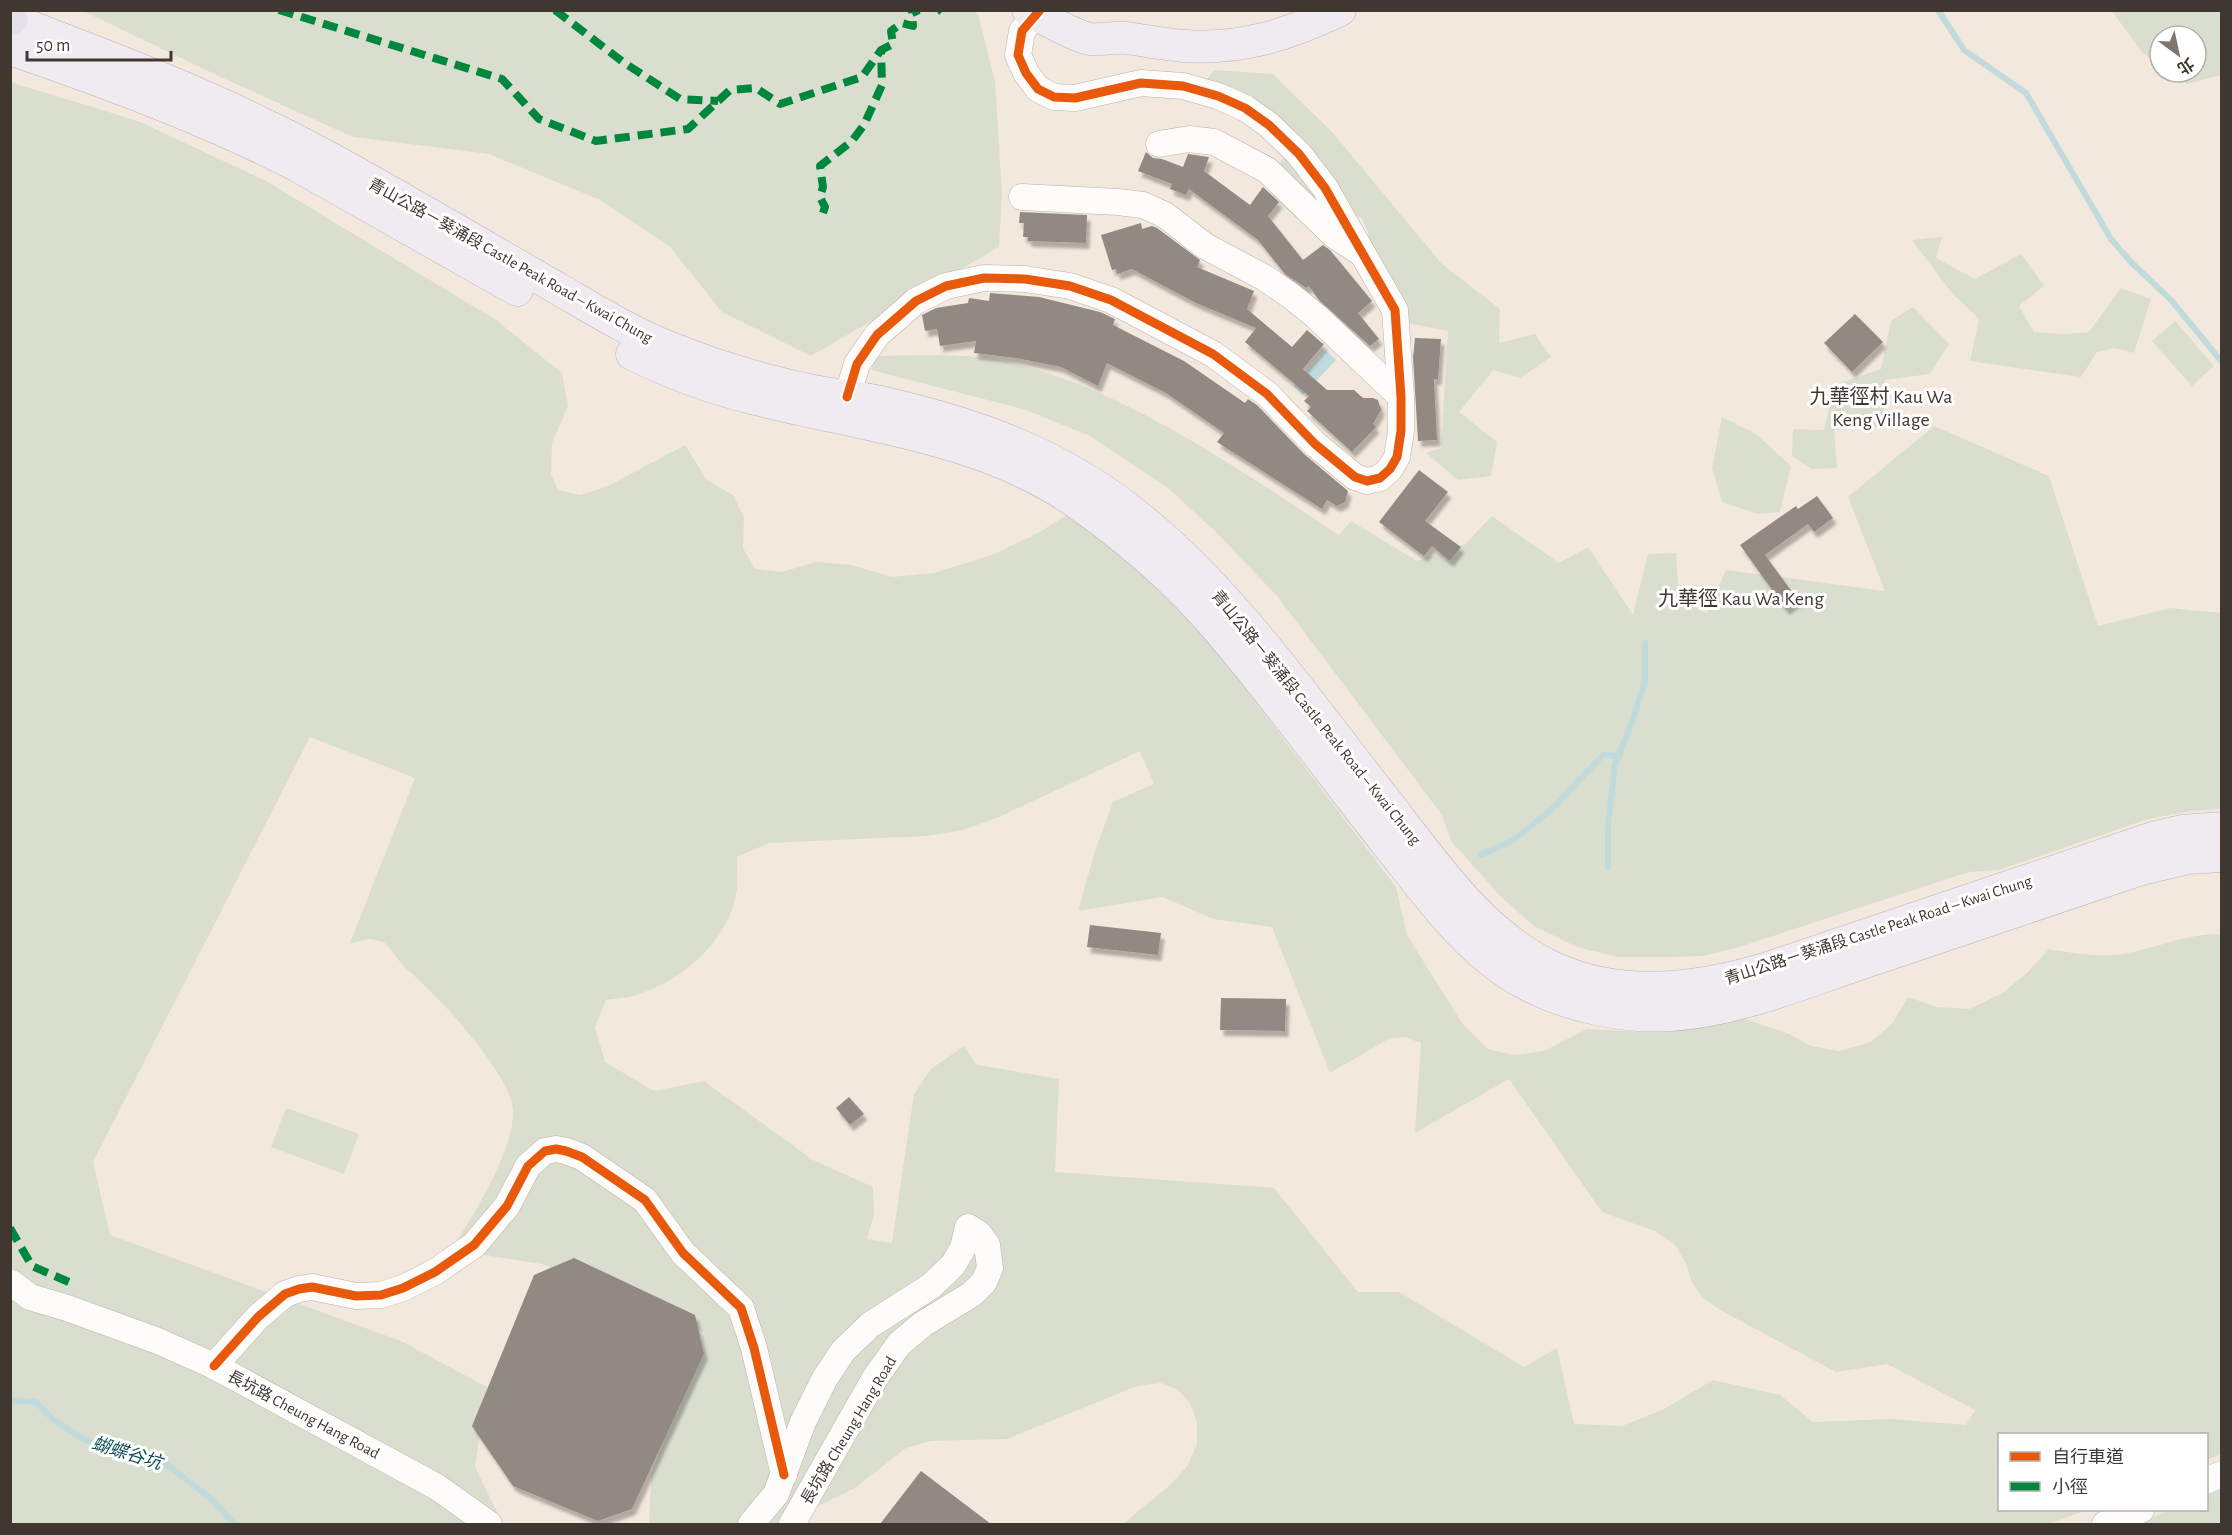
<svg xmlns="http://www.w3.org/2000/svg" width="2232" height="1535" font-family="'Alegreya Sans','Noto Sans TC',sans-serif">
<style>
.green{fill:#dadecf;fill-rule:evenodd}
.water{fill:#c1dbdc}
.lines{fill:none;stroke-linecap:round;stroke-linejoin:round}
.stream{stroke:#c1dbdc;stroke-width:6}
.building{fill:#928982;filter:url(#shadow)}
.minor-casing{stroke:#bab2a9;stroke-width:27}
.major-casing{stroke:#bab3b8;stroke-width:33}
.highway-casing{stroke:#bab3b8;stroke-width:34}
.minor{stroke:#fdfcfa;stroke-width:26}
.major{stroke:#f0ebf1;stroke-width:32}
.highway{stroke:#e5e1eb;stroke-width:33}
.quiet{stroke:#00873e;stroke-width:8;stroke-dasharray:15 8;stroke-linecap:butt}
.cycleway-casing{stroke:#fff;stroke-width:13}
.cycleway{stroke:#e8590c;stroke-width:9}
.labels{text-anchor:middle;stroke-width:6;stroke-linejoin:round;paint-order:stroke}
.street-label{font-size:16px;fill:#403830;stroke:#fff}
.water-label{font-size:18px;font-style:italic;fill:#104f56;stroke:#fff}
.quarter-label{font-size:20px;fill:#403830;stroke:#fff}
</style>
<defs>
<filter id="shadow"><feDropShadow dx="3.5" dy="6" stdDeviation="1.5" flood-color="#0004"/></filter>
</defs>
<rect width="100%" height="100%" fill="#f3e8dd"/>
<!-- green -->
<g class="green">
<path d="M83,11h892l3,3 17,67 7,113 -3,53 -188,109 -89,-44 -52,-65 -70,-47 -111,-46 -136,-17 -128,-58z"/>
<path d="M2112,11h109v64l-34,9 -17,-12h26v-36h-36v29l-18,-13z"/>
<path d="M1214,70l59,4 60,59 109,131 58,45 -1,34 36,-9 16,23 -31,21 -27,-8 -34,42 38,30 -6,34 -33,4 -32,-27 15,-5 7,-117 -62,-12 -13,-33 -5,-55 -7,-14 -29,1 1,32 -60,-53 8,-36 20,-24 -46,-38 -51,-16z"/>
<path d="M10,82l128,39 128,60 230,139 66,53 6,33 -16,37 -1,31 7,16 23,5 29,-10 75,-40 22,35 26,15 11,22 -1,31 12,21 27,3 34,-10 36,3 40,12 42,-4 58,-18 46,-22 29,-18 40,25 55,47 47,54 187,246 11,48 55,88 26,26 26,6 30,-4 43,-22 40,2 55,-2 53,-13 52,17 24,13 28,5 32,-9 21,-18 16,-27 29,10 32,2 32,-15 25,-20 23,-25c23,4 49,9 73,5 33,-5 65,-21 99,-20v520l-14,6 -1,-26h-206v76h86l-37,14h-926l47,-39 18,-20 9,-21v-22l-7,-19 -12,-13 -17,-7 -24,3 -130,53 -76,2 -25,7 -51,40 -41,20 -17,16h-148l2,-49 53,-143 -162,-68 -91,-14c21,-32 64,-101 62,-140 -2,-36 -75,-114 -102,-137 -10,-8 -18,-21 -27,-31l-14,-3 -20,4 65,-165 -105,-41 -217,425 17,73 291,106 86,46 -12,80 28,57h-492zM1140,751l14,33 -41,18 -18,49 -17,60 85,-14 50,22 59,8 58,146 60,-35 15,-1 16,6 -6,90 94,-54 93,133 55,20 19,14 10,18 6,19 12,16 16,11 116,62 51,-8 88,46 -9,15 -75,-6 -78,3 -33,-27 -67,-15 -51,30 -40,16 -48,-2 -17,-76 -33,19 -125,-75h-41l-84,-104 -219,-16 4,-93 -80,-14 -4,-2 -11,-17 -33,23 -17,25 -22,149 -25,-4 7,-25 -1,-27 -60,-27 -109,-79 -50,10 -49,-29 -10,-35 11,-27c12,-2 25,-2 36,-7 44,-16 89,-55 95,-104 1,-10 0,-22 0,-32l32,-14 157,-7 37,-6 36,-13z"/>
<path d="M1942,237l-6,21 39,21 46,-25 23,32 -25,20 15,26 30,2 25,-2 32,-44 30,11 -17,54 -19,-5 -18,4 -16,25 -111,-16 9,-42 -28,-27 -39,-52z"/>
<path d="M1913,307l36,37 -19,30 -45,6 -2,46 -49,4 3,38 -25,1 -20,-13 1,-27 31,1 10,-45 47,-16 10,-48z"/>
<path d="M2175,321l39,45 -22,20 -40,-45z"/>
<path d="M876,356c47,0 95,-4 141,8 114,29 224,107 322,171l12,-14 66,40 48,-17 27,-28 67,47 29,-16 45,68 15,-61 28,-1 3,46 28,14 19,-43 159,21 -37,-94 86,-71 115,50 49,150 72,-18 51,5v196l-29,2 -44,8 -149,51 -30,2 -230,75 -35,9 -37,1h-49l-41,-10 -43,-21 -33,-29 -50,-56 -9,-26 -165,-219 -61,-64 -49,-45 -77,-51 -67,-27 -152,-39z"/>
<path d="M1722,417l34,17 35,32 -11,46 -23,2 -35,-12 -10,-34z"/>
<path d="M286,1108l73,26 -15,40 -73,-27z"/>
<path d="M2221,1488v36h-84l34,-14h35l1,-16z"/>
</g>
<!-- water -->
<path class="water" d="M1326,350l10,10 -33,35 -9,-9z"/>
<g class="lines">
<!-- stream -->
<g class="stream">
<path d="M1938,10l26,40 62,43 85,146 19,22 41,39 51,62"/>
<path d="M1481,855l31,-14 39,-31 52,-55 17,1"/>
<path d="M1608,867v-42l7,-61 16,-39 14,-44v-38"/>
<path d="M10,1400l26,2 18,18 31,20 80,23 45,35 25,26"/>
</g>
</g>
<!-- building -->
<g class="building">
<path d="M1146,152l7,6 9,1 21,8 5,-13 21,3 -5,14 46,34 13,-18 16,15 -11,14 35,44 20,-15 7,5 42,51 -14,12 21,26 -9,7 -51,-46 -10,-14 -3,2 -21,-14 -27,-34 -69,-51 -3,6 -16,-6 2,-5 -34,-13z"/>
<path d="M1020,212l67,3 -1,28 -58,-2v-4h-5l1,-14h-5z"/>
<path d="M1141,223l1,6 10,-3 5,2 43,32 -3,7 57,24 -7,18 45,38 15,-17 15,13 2,1 -21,25 24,21h27l9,8h10l5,2 3,10 -8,14 3,3 -24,25 -45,-41 4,-4 -7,-6 5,-5 -64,-54 11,-14 -60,-25 -64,-34 -15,5 -1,-5 -4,1 -11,-35z"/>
<path d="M990,293l49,4 61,15 15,7 -2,6 71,36 61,42 3,-4 9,6 47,49 44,37 -3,11 -8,4 -10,-6 -5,9 -105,-67 7,-9 -58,-40 -59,-30 -9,23 -37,-19 -45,-9 -42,-5 2,-12 -36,5 -3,-17 -12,2 -3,-16 14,-7 32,-5 1,-5 20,3z"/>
<path d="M1855,314l28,28 -31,30 -28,-29z"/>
<path d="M1415,338l26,1 -3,40h-4l3,61 -19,1 -5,-84z"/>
<path d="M1419,470l29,22 -23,29 36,26 -11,14 -18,-15 -8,10 -45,-34z"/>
<path d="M1817,496l16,22 -19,14 -6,-8 -43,31 33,45 -12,9 -46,-64 56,-39 2,3z"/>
<path d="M1090,925l71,8 -3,22 -71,-8z"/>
<path d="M1221,998l65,1 -1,32 -65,-1z"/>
<path d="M849,1097l15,17 -14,11 -14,-17z"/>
<path d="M574,1258l121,57 9,39 -72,155 -34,12 -85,-35 -41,-60 62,-151z"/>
<path d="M921,1471l70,53h-111z"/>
</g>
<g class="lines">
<defs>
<g id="minor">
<path d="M1159,144l30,-5 25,3 53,28 67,65 24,16"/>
<path d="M1022,197l96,5 25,3 22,10 40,31 60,32 26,18 26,21 84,80"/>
<path d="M847,397l10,-33 20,-29 39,-34 30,-15 38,-8 41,1 45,7 41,14 102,54 54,40 48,50 40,33 12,4 13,-3 10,-9 7,-12 4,-26v-34l-6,-87 -70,-122 -26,-34 -30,-29 -24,-17 -27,-12 -35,-10 -42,-3 -66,15 -21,-1 -16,-8 -12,-16 -8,-18 4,-24 18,-21"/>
<path d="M10,1282l20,15 37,11 91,33 56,25 223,121 52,37"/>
<path d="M214,1366l44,-49 27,-23 14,-5 13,-2 44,9 25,-1 22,-7 32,-16 39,-27 33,-39 21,-40 17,-15 11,-2 10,2 16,6 63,43 38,53 58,55 13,40 30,127"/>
<path d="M2206,1481l16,-7"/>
<path d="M751,1524l25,-30 27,-72 22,-44 18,-27 27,-26 61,-39 22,-21 10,-17 5,-21 11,7 8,11 3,23 -6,14 -12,12 -49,30 -24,20 -24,34 -83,146"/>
<path d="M2105,1524l36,-14"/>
</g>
<g id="major">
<path d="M1028,10c12,7 50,27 62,29 12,1 25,-2 37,-1 20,3 39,7 59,8 55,4 104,-12 154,-36"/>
<path d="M10,19c85,33 170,64 251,104 47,22 93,48 138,74 55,31 109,63 163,94 36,21 72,43 111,58 44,18 93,32 140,42 24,5 48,6 72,12 99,23 183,54 262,121 93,78 163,181 238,276 48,61 96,135 169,168 69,31 143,21 214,0l388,-131 26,-6 40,-3"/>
<path d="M10,49c98,34 194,69 286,116l221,125"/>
<path d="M632,354c37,18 76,33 116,43 110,29 234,39 329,106 51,36 99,77 139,124 60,70 114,145 171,217 40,50 80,108 137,139 43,23 98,35 147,32 65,-4 135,-33 197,-54 90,-30 180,-61 270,-91l50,-12 34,-2"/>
</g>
<path id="highway" d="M10,19h1"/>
</defs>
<!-- minor casing -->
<use href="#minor" class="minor-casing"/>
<!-- major casing -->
<use href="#major" class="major-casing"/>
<!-- highway casing -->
<use href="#highway" class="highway-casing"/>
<!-- minor -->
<use href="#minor" class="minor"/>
<!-- major -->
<use href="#major" class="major"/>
<!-- highway -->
<use href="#highway" class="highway"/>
<!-- quiet -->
<g class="quiet">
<path d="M279,10l223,69 37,40 57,22 92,-12 42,-39 26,-2 24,16 82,-27 19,-27"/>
<path d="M555,10l68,52 57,37 38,2"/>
<path d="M940,10l2,2"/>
<path d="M823,213l2,-6 -5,-10 3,-10 -3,-21 32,-25 12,-16 18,-40 -1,-35 12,-6 -2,-13 11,-8 11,3 -1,-13 7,-3"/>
<path d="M10,1228l22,38 39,17"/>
</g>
<defs>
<g id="cycleway">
<path d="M847,397l10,-33 20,-29 39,-34 30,-15 38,-8 41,1 45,7 41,14 102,54 54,40 48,50 40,33 12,4 13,-3 10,-9 7,-12 4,-26v-34l-6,-87 -70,-122 -26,-34 -30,-29 -24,-17 -27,-12 -35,-10 -42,-3 -66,15 -21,-1 -16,-8 -12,-16 -8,-18 4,-24 18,-21"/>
<path d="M214,1366l44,-49 27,-23 14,-5 13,-2 44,9 25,-1 22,-7 32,-16 39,-27 33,-39 21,-40 17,-15 11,-2 10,2 16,6 63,43 38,53 58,55 13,40 30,127"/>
</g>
</defs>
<!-- cycleway casing -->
<use href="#cycleway" class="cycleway-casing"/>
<!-- cycleway -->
<use href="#cycleway" class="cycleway"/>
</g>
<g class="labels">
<!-- street labels -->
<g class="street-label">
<text transform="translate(511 260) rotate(29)" y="6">青山公路－葵涌段 Castle Peak Road – Kwai Chung</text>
<text transform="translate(1317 717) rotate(51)" y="6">青山公路－葵涌段 Castle Peak Road – Kwai Chung</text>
<text transform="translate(1878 929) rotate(-18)" y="6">青山公路－葵涌段 Castle Peak Road – Kwai Chung</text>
<text transform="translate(304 1414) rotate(28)" y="6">長坑路 Cheung Hang Road</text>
<text transform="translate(848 1430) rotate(-59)" y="6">長坑路 Cheung Hang Road</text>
</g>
<!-- water labels -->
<g class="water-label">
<text transform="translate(127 1453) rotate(17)" y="6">蝴蝶谷坑</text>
</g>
<!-- quarter labels -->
<g class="quarter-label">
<text x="1881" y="403">九華徑村 Kau Wa<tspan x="1881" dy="23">Keng Village</tspan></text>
<text x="1741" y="605">九華徑 Kau Wa Keng</text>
</g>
</g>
<!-- border -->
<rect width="2232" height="1535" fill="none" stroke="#403830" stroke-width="24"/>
<!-- legend -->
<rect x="1998" y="1433" width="210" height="78" fill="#ffffff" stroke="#b3afac" stroke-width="1.5"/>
<rect x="2010" y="1452" width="30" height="9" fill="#e8590c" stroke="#b3afac" stroke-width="1.5"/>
<text x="2052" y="1463" font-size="18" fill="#403830">自行車道</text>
<rect x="2010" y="1482" width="30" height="9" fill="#00873e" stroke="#b3afac" stroke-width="1.5"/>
<text x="2052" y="1493" font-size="18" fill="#403830">小徑</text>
<!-- north arrow -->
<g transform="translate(2178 54) rotate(147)"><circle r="28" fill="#ffffff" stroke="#b3afac" stroke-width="1.5"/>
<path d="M0-4.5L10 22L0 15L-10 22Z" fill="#7f766d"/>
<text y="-9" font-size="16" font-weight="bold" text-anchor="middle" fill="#403830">北</text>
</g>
<!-- scale -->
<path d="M27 51v9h144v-9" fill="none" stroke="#403830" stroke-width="3"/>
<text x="36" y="51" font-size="18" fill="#403830" stroke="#ffffff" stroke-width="4.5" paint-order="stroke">50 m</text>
</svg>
